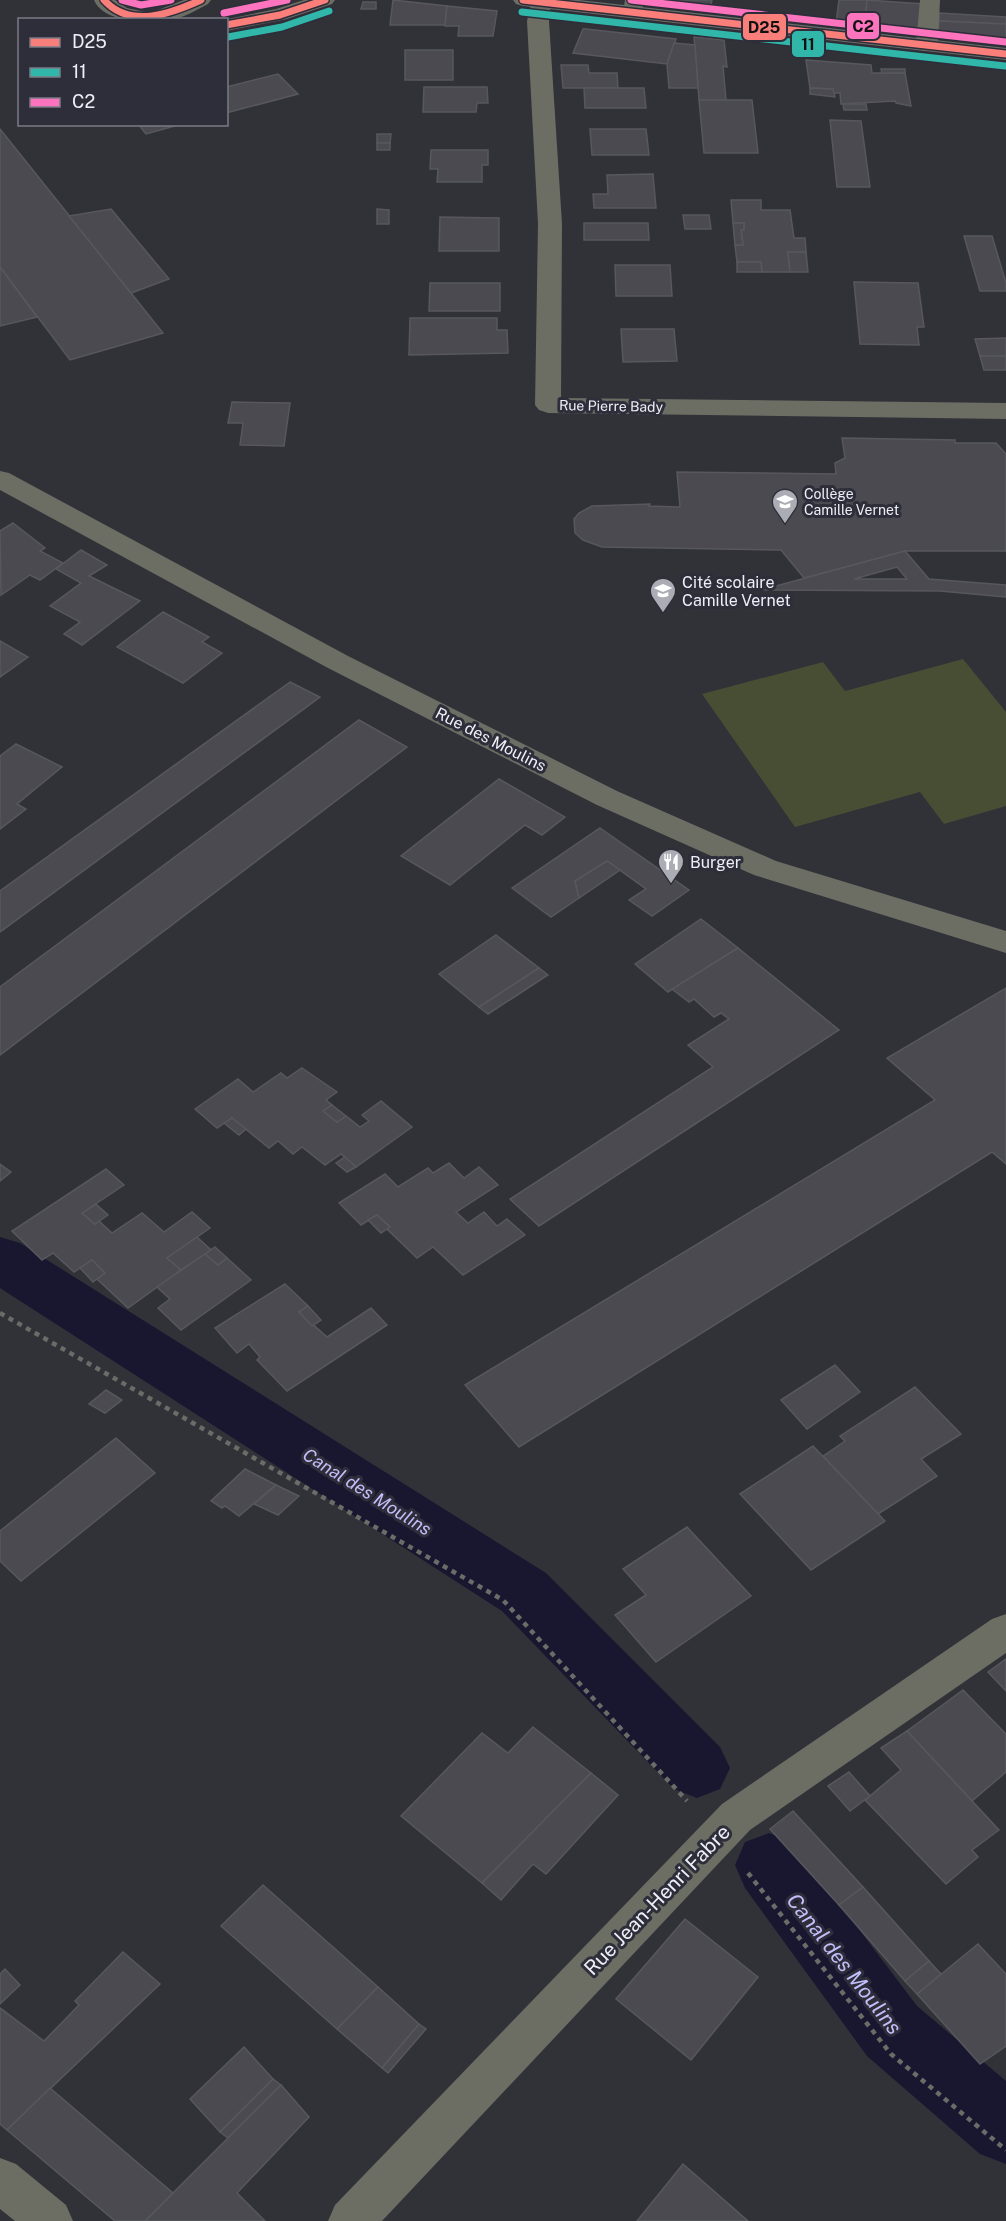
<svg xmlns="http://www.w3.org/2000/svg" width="1006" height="2221" font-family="'Public Sans',sans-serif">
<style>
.green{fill:#474e34}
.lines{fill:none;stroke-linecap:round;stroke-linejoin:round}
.canal{fill:#191730;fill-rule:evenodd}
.building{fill:#4a4a50;stroke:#57575d;stroke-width:1.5;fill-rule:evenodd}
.path{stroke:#6b6c68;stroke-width:4.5;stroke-dasharray:5 5;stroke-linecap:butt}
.minor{fill:#6c6e64;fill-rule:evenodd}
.major{fill:#6c6f67;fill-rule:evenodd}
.bus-1-casing{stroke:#2e2e3b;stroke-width:10}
.bus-2-casing{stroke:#2e2e3b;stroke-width:10}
.bus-3-casing{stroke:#2e2e3b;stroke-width:10}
.bus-1{stroke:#fa7f7b;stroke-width:7}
.bus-2{stroke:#30b7aa;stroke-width:7}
.bus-3{stroke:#fc74bd;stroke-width:7}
.labels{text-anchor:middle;stroke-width:6;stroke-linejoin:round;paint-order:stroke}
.far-street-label{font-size:14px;fill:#eeeef7;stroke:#2e2e3b}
.far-poi-label{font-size:14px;fill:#eeeef7;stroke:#2e2e3b;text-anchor:start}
.poi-label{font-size:16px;fill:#eeeef7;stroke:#2e2e3b;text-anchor:start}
.street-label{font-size:16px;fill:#eeeef7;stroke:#2e2e3b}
.water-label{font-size:18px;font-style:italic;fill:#c1bef9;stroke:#2e2e3b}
.near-street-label{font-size:20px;fill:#eeeef7;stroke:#2e2e3b}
.near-water-label{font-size:21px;font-style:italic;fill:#c1bef9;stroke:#2e2e3b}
.line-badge{stroke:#2e2e3b;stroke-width:2}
.pale-badge-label{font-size:16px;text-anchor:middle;font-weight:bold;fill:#111}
</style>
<rect width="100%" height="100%" fill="#313138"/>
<!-- green -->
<path class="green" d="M963,659l43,53v94l-62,18 -24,-32 -125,35 -93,-133 121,-32 22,29z"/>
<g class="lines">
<!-- canal -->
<g class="canal">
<path d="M0,1237l20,6 526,330 174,174 10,21 -10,21 -23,9 -23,-9 -172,-178 -502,-323z"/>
<path d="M769,1833l24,9 124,164 89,75v83l-26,-10 -113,-98 -122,-168 -10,-23 10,-23z"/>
</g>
</g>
<!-- building -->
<g class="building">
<path d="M393,0l54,6 -2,19h-55z"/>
<path d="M642,0h70l-2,9 -69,-7z"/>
<path d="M839,0h28l-2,26 -29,-3z"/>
<path d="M867,0l57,4v29l-59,-7z"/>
<path d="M363,2h13v7h-15z"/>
<path d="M447,6l50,5 -4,25h-35l1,-10h-14z"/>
<path d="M939,13l67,4v7l-67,-3z"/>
<path d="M939,21l67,3v18l-68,-8z"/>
<path d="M583,29h3l90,10 -9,25 -94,-11z"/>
<path d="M694,37l30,3 3,27 -4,-1 3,34h-27z"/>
<path d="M674,43l21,2 3,43h-29l-2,-24z"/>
<rect x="405" y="50" width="48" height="30"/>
<path d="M806,60l65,5 1,8h33l6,33 -15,-3 -1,-2 -54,3 -1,-11h-6l-1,-4 -23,-1z"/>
<path d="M561,65h27l1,8h28l1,15h-55z"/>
<path d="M881,69h24v4h-23z"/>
<path d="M278,74l20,20 -72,19v-26z"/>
<path d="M424,87h63l1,16h-11l-1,9h-53z"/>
<path d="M584,88h60l2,20h-61z"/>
<path d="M810,88l23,1 2,8 -25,-3z"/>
<path d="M699,100h53l6,53h-54z"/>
<path d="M843,104h23l1,6h-23z"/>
<path d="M830,120l31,1 9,66h-33z"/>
<path d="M138,124h44l-36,10z"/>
<path d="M0,129l131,164 32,40 -93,27 -70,-93z"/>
<path d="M590,129h56l3,26h-57z"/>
<path d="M377,134h14l-1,9h-13z"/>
<rect x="377" y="143" width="13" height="7"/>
<path d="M431,150h57v15h-6v17h-45l1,-13h-8z"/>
<path d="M653,174l3,34h-62l-1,-14h15l-1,-19z"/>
<path d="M731,200h30v10h29l4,28h11l1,14h-18l2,20h-28l-1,-10h-24l-2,-17h8l-2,-15h3v-7h-11z"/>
<path d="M111,209l58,70 -38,14 -62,-77z"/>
<path d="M377,209l12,1v14h-12z"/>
<path d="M683,215h26l2,14h-26z"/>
<path d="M440,217l59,1v33h-60z"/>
<path d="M584,223h64l1,17h-65z"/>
<path d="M733,223h11v7h-3l2,15h-8z"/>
<path d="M964,236h28l14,47v8h-26z"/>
<path d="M788,252h18l2,20h-18z"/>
<path d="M737,262h24l1,10h-25z"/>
<path d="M615,265h55l2,31h-56z"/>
<path d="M0,267l37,50 -37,9z"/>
<path d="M854,282l64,1 6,44h-7l2,18 -59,-1z"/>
<path d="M430,283h70v28h-71z"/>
<path d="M410,318h87v12h10l1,23 -99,2z"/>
<path d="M621,329h53l3,32 -54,1z"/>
<path d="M1006,338v18h-26l-5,-17z"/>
<path d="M980,356h26v14h-22z"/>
<path d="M232,402l58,1 -6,43 -44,-1 3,-22h-15z"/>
<path d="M842,438l113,2v3h41l10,11v97h-101l-101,27 -23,-28 -179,-3 -19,-7 -8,-7 -1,-14 5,-6 13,-7 58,-2 -1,2 31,1 -3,-35 159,2 -1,-11 10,-5z"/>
<path d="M13,523l32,25 -5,3 23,12 -23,17 -10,-5 -29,20 -1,-64z"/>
<path d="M81,550l26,15 -18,11 51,25 -58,44 -18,-11 16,-12 -30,-16 31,-23 -25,-14z"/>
<path d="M905,551l24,28 77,6v12l-66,-6 -179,-1zM897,567l10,12h-53z"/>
<path d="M163,612l46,25 -7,5 20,11 -39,30 -66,-36z"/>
<path d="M0,641l28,16 -28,20z"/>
<path d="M290,682l30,15 -320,235v-41z"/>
<path d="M359,720l48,27 -407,308v-68z"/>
<path d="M16,744l46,23 -45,37 9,5 -26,20v-73z"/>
<path d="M499,779l66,38 -23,18 -17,-10 -75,60 -49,-29z"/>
<path d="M600,828l89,62 -37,26 -23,-16 17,-11 -39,-28 -32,20 4,17 -28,19 -39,-29z"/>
<path d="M607,861l13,9 -41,28 -4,-17z"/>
<path d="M701,919l37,29 -70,44 -33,-28z"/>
<path d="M496,935l43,33 -60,39 -40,-33z"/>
<path d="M738,948l101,82 -300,196 -29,-27 203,-132 -25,-22 41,-26 -8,-6 -7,4 -20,-18 -5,3 -17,-13z"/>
<path d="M539,968l9,7 -60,39 -9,-7z"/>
<path d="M1006,988v176l-14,-12 -473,295 -54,-62 470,-285 -48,-42z"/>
<path d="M302,1068l35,24 -11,8 6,5 -9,6 14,11 9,-6 14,11 9,-6 -7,-6 19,-14 31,26 -56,40 -15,-13 -16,11 -23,-18 -9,7 -15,-13 -9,7 -37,-30 -15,10 -22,-19 43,-30 15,13 28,-19 6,5z"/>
<path d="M332,1105l14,11 -9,6 -14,-11z"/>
<path d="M232,1118l14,11 -7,6 -15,-12z"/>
<path d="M345,1157l11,10 -9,5 -11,-9z"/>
<path d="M449,1163l15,15 15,-11 19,18 -42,27 12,11 16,-11 13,14 10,-7 18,16 -62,40 -30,-28 -16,11 -30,-29 3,-2 -13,-12 -16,10 -22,-22 46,-29 13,13 30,-19 5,5z"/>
<path d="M0,1164l11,8 -11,9z"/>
<path d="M106,1169l18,16 -42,28 13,11 4,-3 13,12 30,-20 22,19 28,-20 18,16 -43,30 14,12 -53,38 -31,-29 8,-6 -13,-13 -18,12 -21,-19 -11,7 -30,-29z"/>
<path d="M96,1204l12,11 -13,9 -13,-11z"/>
<path d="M377,1215l13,12 -9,6 -13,-13z"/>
<path d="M197,1237l14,13 -30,20 -14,-12z"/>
<path d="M215,1247l12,11 -9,7 -13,-11z"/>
<path d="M205,1254l13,11 9,-7 24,22 -70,50 -23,-22 12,-9 -13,-12z"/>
<path d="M92,1260l13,13 -12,9 -13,-14z"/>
<path d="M285,1284l23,22 -9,6 28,25 44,-29 16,17 -100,66 -30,-31 3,-3 -11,-13 -12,9 -22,-25z"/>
<path d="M308,1306l13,14 -9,6 -13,-14z"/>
<path d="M835,1365l25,27 -53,37 -26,-29z"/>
<path d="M915,1387l46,47 -40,25 16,17 -59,38 -55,-58 22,-15 -5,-5z"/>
<path d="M106,1390l16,10 -17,13 -16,-9z"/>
<path d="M116,1438l39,35 -134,108 -21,-20v-30z"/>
<path d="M813,1446l72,75 -74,49 -71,-76z"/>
<path d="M245,1469l31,16 -37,31 -14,-10 -3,2 -11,-7z"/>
<path d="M276,1485l23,11 -21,19 -24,-11z"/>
<path d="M687,1527l64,69 -95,66 -41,-47 31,-20 -23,-26z"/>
<path d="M1006,1659v32l-18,-19z"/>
<path d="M963,1690l43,44v38l-34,29 -65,-70z"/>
<path d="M533,1727l58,46 -109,110 -81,-67 81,-83 26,20z"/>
<path d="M907,1731l92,99 -27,20 6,7 -32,27 -81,-84 36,-30 -20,-22z"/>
<path d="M849,1772l21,24 -20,15 -22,-25z"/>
<path d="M591,1773l27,22 -72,79 -13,-10 -32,36 -19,-17z"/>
<path d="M793,1811l70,76 -24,18 -69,-76z"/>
<path d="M263,1885l115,102 -41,42 -116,-103z"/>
<path d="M863,1887l66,74 -24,20 -66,-76z"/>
<path d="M685,1919l73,58 -67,83 -75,-61z"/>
<path d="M978,1944l28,30v72l-26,18 -63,-70z"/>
<path d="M123,1952l37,32 -153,146 -7,-6v-116l44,33 35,-36 -4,-4z"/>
<path d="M929,1961l12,13 -24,20 -12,-13z"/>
<path d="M5,1969l15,16 -20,19v-30z"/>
<path d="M378,1987l41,37 -37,44 -45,-39z"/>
<path d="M419,2024l7,5 -38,44 -6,-5z"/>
<path d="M244,2047l29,32 -53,53 -30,-33z"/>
<path d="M273,2079l8,6 -53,53 -8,-6z"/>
<path d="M281,2085l28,32 -72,76 28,28h-120z"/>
<path d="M50,2088l123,105 -28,28h-30l-108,-91z"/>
<path d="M683,2164l65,57h-111z"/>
</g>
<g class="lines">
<!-- path -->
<g class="path">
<path d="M0,1313l503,287 184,201"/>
<path d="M748,1873l143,181 115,96"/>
</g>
<!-- minor -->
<g class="minor">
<path d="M94,0h21l12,8 23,5 34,-13h27l-3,4c-11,6 -23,13 -35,15 -23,4 -69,5 -79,-19z"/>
<path d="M304,0h31l-3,4 -45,15 -61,12v-11h-3l53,-11z"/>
<path d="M532,0h18l1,2 -2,19 13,203 -1,174 445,5v16l-458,-6 -9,-3 -4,-5 3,-181 -11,-203z"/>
<path d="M625,0h20l-5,16 -7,2 -7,-2 -3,-4z"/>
<path d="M920,0h20l-2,45 -3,5 -8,1 -8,-1 -3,-5z"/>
<path d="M0,471l9,2 339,183 269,135 159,70 230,70v22l-252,-78 -157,-70 -269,-137 -328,-178z"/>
<path d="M1006,1614v39l-256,177 -368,391h-54l7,-16 387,-401 270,-185z"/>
<path d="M0,2158l16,6 50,41 7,16h-58l-15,-12z"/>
</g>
<!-- major -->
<path class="major" d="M513,0h66l427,48v12l-483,-54 -7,-2z"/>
<defs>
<g id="bus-1">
<path d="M104,0c26,29 66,14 97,0"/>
<path d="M523,0l483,54"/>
<path d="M226,25l54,-10 45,-15"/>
</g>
<g id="bus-2">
<path d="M522,12l483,54"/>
<path d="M228,37l54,-10 47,-16"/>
</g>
<g id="bus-3">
<path d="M122,0l19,5 30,-5"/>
<path d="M631,0l375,42"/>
<path d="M224,13l63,-13"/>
</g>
</defs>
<!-- bus-1 casing -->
<use href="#bus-1" class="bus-1-casing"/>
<!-- bus-2 casing -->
<use href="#bus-2" class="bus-2-casing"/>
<!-- bus-3 casing -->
<use href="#bus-3" class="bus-3-casing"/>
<!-- bus-1 -->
<use href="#bus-1" class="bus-1"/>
<!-- bus-2 -->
<use href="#bus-2" class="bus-2"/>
<!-- bus-3 -->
<use href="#bus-3" class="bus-3"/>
</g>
<!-- icons -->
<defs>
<symbol id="school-pin" viewBox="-11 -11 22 30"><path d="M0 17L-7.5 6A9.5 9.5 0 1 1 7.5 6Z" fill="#acacb4" stroke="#2e2e3b"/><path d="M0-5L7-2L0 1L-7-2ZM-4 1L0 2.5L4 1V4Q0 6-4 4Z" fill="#fff"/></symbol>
<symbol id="restaurant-pin" viewBox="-11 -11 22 30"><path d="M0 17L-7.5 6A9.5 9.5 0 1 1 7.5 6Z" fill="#acacb4" stroke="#2e2e3b"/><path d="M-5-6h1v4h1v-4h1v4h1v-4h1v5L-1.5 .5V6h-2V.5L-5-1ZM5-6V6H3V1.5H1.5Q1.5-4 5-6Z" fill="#fff"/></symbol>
</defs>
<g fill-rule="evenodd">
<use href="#school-pin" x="770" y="487" width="30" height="40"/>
<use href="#school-pin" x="648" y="576" width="30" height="40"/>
<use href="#restaurant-pin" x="656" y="847" width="30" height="40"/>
</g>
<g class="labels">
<!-- far-street labels -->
<g class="far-street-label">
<text transform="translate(611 406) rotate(1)" y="5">Rue Pierre Bady</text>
</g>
<!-- far-poi labels -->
<g class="far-poi-label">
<text x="804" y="499">Collège<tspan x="804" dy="16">Camille Vernet</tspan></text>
</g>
<!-- poi labels -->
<g class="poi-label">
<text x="682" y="588">Cité scolaire<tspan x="682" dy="18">Camille Vernet</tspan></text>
<text x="690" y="868">Burger</text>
</g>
<!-- street labels -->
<g class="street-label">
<text transform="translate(491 739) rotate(27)" y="6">Rue des Moulins</text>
</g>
<!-- water labels -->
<g class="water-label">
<text transform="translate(367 1492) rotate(32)" y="6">Canal des Moulins</text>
</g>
<!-- near-street labels -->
<g class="near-street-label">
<text transform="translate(657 1900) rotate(-46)" y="7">Rue Jean-Henri Fabre</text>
</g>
<!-- near-water labels -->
<g class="near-water-label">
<text transform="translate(844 1964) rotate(52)" y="7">Canal des Moulins</text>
</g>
</g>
<g class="line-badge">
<rect x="846" y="12" width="34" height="28" rx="6" fill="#fc74bd"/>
<rect x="742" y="13" width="45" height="28" rx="6" fill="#fa7f7b"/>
<rect x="791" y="30" width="34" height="28" rx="6" fill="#30b7aa"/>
</g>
<g class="pale-badge-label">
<text x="863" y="32">C2</text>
<text x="764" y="33">D25</text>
<text x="808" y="50">11</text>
</g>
<!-- legend -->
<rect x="18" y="18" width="210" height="108" fill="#2e2e3b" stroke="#7b7b86" stroke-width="1.5"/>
<rect x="30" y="38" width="30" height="9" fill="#fa7f7b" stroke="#7b7b86" stroke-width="1.5"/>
<text x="72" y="48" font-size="18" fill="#eeeef7">D25</text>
<rect x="30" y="68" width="30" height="9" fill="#30b7aa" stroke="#7b7b86" stroke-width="1.5"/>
<text x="72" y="78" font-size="18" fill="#eeeef7">11</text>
<rect x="30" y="98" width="30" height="9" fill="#fc74bd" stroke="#7b7b86" stroke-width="1.5"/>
<text x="72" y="108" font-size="18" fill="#eeeef7">C2</text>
</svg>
